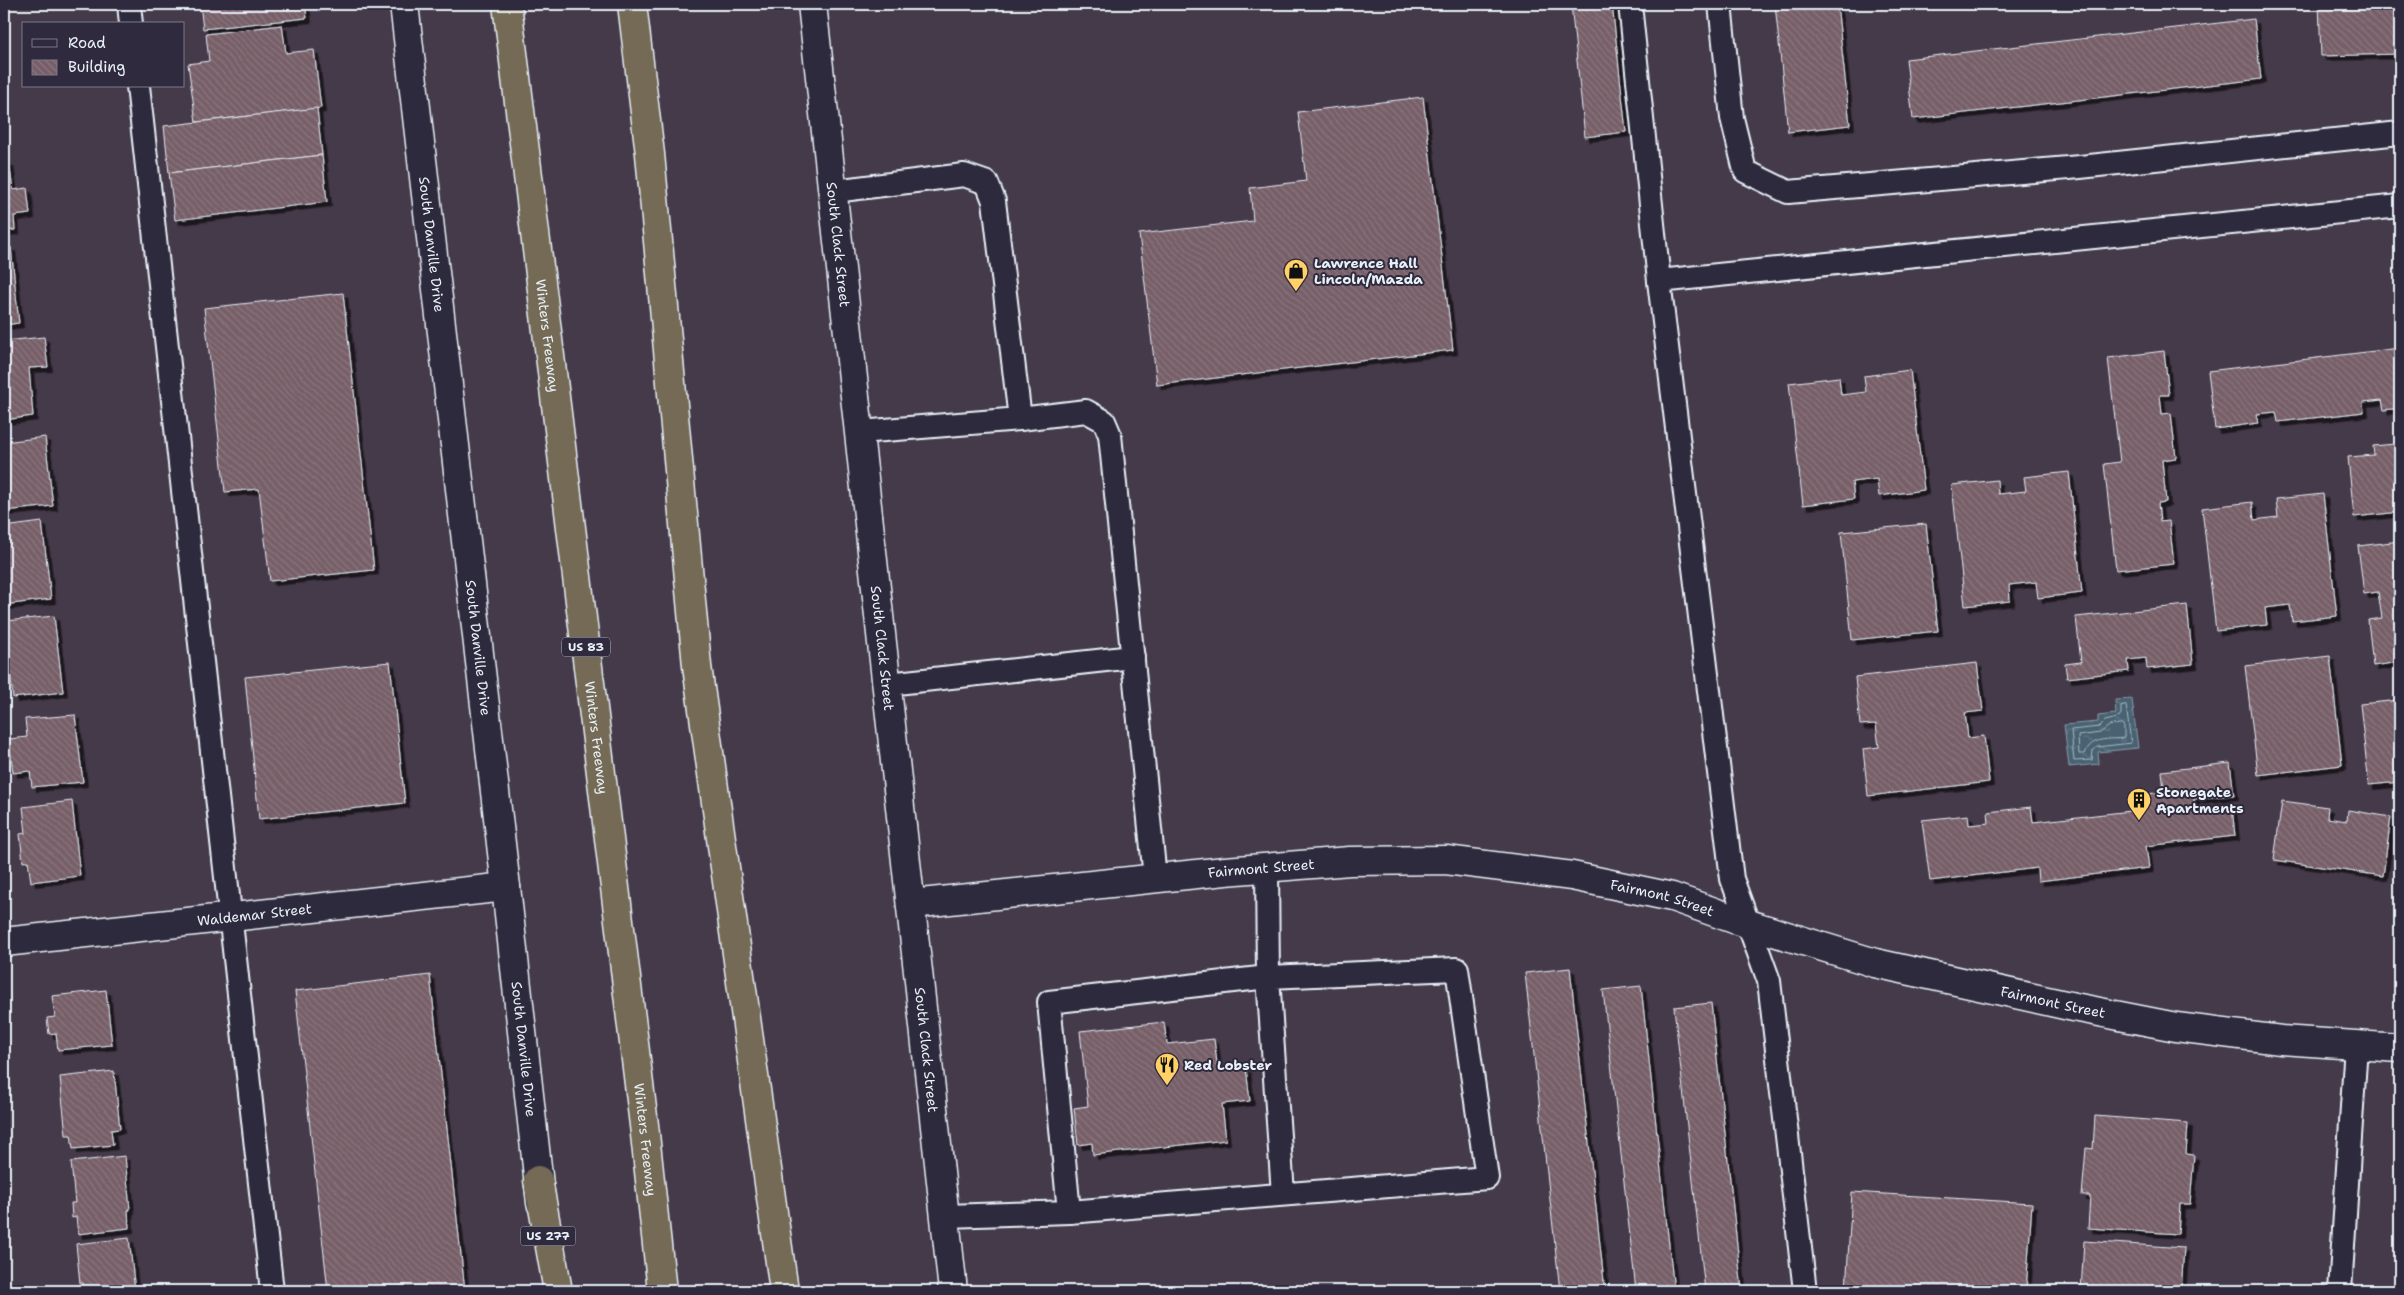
<svg xmlns="http://www.w3.org/2000/svg" width="2404" height="1295" font-family="'Shantell Sans',sans-serif">
<style>
.water{fill:url(#water-ripples);stroke:#899ba8}
.lines{fill:none;stroke-linecap:round;stroke-linejoin:round}
.shore{stroke:#a8b8c2;stroke-width:1}
.building{fill:url(#building-back-hatch);stroke:#e8f1f8;filter:url(#shadow)}
.lane-casing{stroke:#e8f1f8;stroke-width:26}
.street-casing{stroke:#e8f1f8;stroke-width:31}
.secondary-casing{stroke:#e8f1f8;stroke-width:31}
.highway-casing{stroke:#e8f1f8;stroke-width:31}
.lane{stroke:#2f2a3d;stroke-width:22}
.street{stroke:#2f2a3d;stroke-width:28}
.secondary{stroke:#2f2a3d;stroke-width:28}
.highway{stroke:#746b55;stroke-width:28}
.labels{text-anchor:middle;stroke-width:4;stroke-linejoin:round;paint-order:stroke}
.shield{fill:#2f2a3d;stroke:#b0b5c0;stroke-width:1}
.shield-label{font-size:12px;font-weight:bold;fill:#e8f1f8}
.street-label{font-size:14px;fill:#e8f1f8;stroke:#2f2a3d}
.poi-label{font-size:14px;font-weight:bold;fill:#e8f1f8;stroke:#2f2a3d;text-anchor:start}
</style>
<defs>
<pattern id="water-ripples" width="26" height="14" patternUnits="userSpaceOnUse" patternTransform="scale(1.25)"><rect width="26" height="14" fill="#496272"/><path d="M2 4q2-2 4 0t4 0M15 11q2-2 4 0t4 0" fill="none" stroke="#637987"/></pattern>
<pattern id="building-back-hatch" width="6" height="6" patternUnits="userSpaceOnUse" patternTransform="scale(1.25)"><rect width="6" height="6" fill="#775e68"/><path d="M-1 5l2 2M0 0l6 6M5-1l2 2" fill="none" stroke="#8a767e"/></pattern>
<filter id="shadow"><feDropShadow dx="4.5" dy="4.5" stdDeviation="0" flood-color="#0009"/></filter>
</defs>
<rect width="100%" height="100%" fill="#453a4a"/>
<filter id="ink" filterUnits="userSpaceOnUse"><feTurbulence type="fractalNoise" baseFrequency=".02" numOctaves="2"/><feDisplacementMap in="SourceGraphic" scale="10" xChannelSelector="R" yChannelSelector="G"/><feConvolveMatrix kernelMatrix="1 2 1 2 8 2 1 2 1" color-interpolation-filters="sRGB"/></filter>
<g filter="url(#ink)">
<!-- water -->
<path class="water" d="M2132,699l6,49 -40,4 1,12 -30,3 -5,-42 34,-3v-6l18,-2 -1,-14z"/>
<g class="lines">
<!-- shore -->
<g class="shore">
<path d="M2126,705l5,38 -34,4 -4,4 -1,9 -18,1 -3,-31 28,-3 6,-6 13,-3 3,-4v-8z"/>
<path d="M2121,724l3,2v12c-15,2 -33,-2 -39,16h-6l-1,-18 22,-3 9,-7z"/>
</g>
</g>
<!-- building -->
<g class="building">
<path d="M200,4h105l2,14 -104,11z"/>
<path d="M1571,4h41l14,128 -41,5z"/>
<path d="M1775,4h62l13,121 -62,7z"/>
<path d="M2319,4h81v50l-79,2z"/>
<path d="M2254,19l7,60 -348,40 -7,-60z"/>
<path d="M282,25l4,28 28,-3 7,58 -125,14 -8,-58 21,-3 -3,-27z"/>
<path d="M1423,97l30,253 -296,35 -18,-151 114,-13 -3,-33 56,-7 -8,-69z"/>
<path d="M317,108l5,47 -153,18 -5,-47z"/>
<path d="M322,155l5,47 -152,18 -6,-47z"/>
<path d="M4,162h5l4,28 14,-2 3,26 -16,2 1,14 -11,1z"/>
<path d="M11,247l8,76 -15,2v-77z"/>
<path d="M343,293l31,277 -104,11 -11,-92 -34,3 -21,-184z"/>
<path d="M44,337l4,30 -19,1 4,48 -29,4v-79z"/>
<path d="M2400,348v60l-16,2 -2,-10 -19,2 1,10 -86,10 -2,-10 -20,2 2,9 -43,6 -7,-58z"/>
<path d="M2164,351l5,44h-9l2,19 9,-1 5,45 -14,2 4,42 -8,1 2,19 9,-1 5,43 -58,6 -12,-106 16,-2 -12,-104z"/>
<path d="M1910,370l14,120 -45,6 -2,-17 -25,3 2,17 -51,6 -14,-122 50,-6 2,18 25,-3 -2,-16z"/>
<path d="M45,437l8,69 -49,5v-69z"/>
<path d="M2395,444v5h5v63l-46,5 -6,-60 26,-2 -1,-9z"/>
<path d="M2069,472l13,121 -44,5 -2,-16 -27,3 1,16 -45,5 -13,-121 45,-5 1,14 28,-3 -2,-14z"/>
<path d="M2323,494l14,122 -45,5 -2,-16 -25,3 2,17 -51,6 -14,-123 50,-6 2,18 24,-3 -2,-18z"/>
<path d="M42,522l9,77 -47,6v-78z"/>
<path d="M1926,524l12,107 -86,9 -11,-108z"/>
<path d="M2400,541v121l-27,4 -5,-46 14,-2 -4,-26 -14,2 -6,-48z"/>
<path d="M2187,605l6,59 -46,5 -1,-11 -18,2 1,11 -62,7 -2,-14 16,-2 -5,-45z"/>
<path d="M54,616l9,76 -50,6 -3,-27 -6,1v-30h4l-2,-21z"/>
<path d="M2330,656l12,109 -84,10 -13,-109z"/>
<path d="M390,662l15,141 -146,16 -14,-142z"/>
<path d="M1977,663l6,48 -18,2 3,25 16,-2 5,46 -121,14 -5,-47 16,-2 -3,-23 -16,1 -5,-48z"/>
<path d="M2400,700v82l-31,3 -9,-81z"/>
<path d="M75,715l8,67 -51,5 -2,-16 -17,2 -4,-34 18,-2 -2,-18z"/>
<path d="M2230,763l4,32 -40,4 2,13 36,-5 3,29 -89,10 3,22 -111,13 -1,-13 -107,13 -8,-61 46,-5 1,10 20,-2 -1,-11 43,-5 2,15 107,-12 -2,-15 26,-3 -2,-21z"/>
<path d="M72,801l8,75 -49,6 -3,-21 -5,1 -3,-28 6,-1 -3,-26z"/>
<path d="M2282,801l46,6 -1,11 20,3 1,-11 43,7 -8,59 -109,-16z"/>
<path d="M1570,968l35,323h-45l-35,-318z"/>
<path d="M430,975l35,316h-137l-33,-300z"/>
<path d="M1641,986l33,305h-38l-33,-301z"/>
<path d="M106,990l6,55 -54,5 -2,-17 -7,1 -2,-16 8,-1 -3,-21z"/>
<path d="M1711,1003l31,288h-37l-31,-284z"/>
<path d="M1164,1022l3,22 47,-5 4,32 28,-3 4,33 -28,3 4,36 -133,15 -1,-12 -14,2 -4,-37 14,-2 -8,-75z"/>
<path d="M114,1071l6,58 -9,1 2,15 -40,4 -2,-14h-5l-6,-58z"/>
<path d="M2095,1116l93,7 -2,31 8,1 -4,49h-10l-2,30 -90,-6 2,-32h-8l4,-48 7,1z"/>
<path d="M125,1156l5,54h-2l1,18 -51,6 -2,-17 -4,1 -1,-15h4l-4,-41z"/>
<path d="M1852,1192l180,11 -6,88 -180,-1z"/>
<path d="M129,1238l6,53h-51l-1,-8h-3l-4,-39z"/>
<path d="M2084,1241l100,7 -3,43h-100z"/>
</g>
<g class="lines">
<defs>
<g id="lane">
<path d="M129,4l2,20"/>
<path d="M1630,4l29,277"/>
<path d="M1720,4l12,114 13,53 43,21 292,-25 320,-34"/>
<path d="M138,86l134,1205"/>
<path d="M834,191l130,-16 23,8 7,18 26,218 -160,13"/>
<path d="M1020,419l66,-8 18,10 6,14 45,443"/>
<path d="M888,684l245,-27"/>
<path d="M1069,1212l418,-34 -30,-209 -189,8 15,217"/>
<path d="M945,1216l124,-4 -20,-210 219,-25 -1,-109"/>
<path d="M1805,1291l-36,-310 -37,-102 -73,-598 741,-75"/>
<path d="M2340,1291l16,-246"/>
</g>
<g id="street">
<path id="s1" d="M912,904l313,-33 125,-10 96,-1 126,16 100,21 76,27 127,39 199,44 102,20 105,13 119,8"/>
<path id="s2" d="M4,942l502,-55"/>
</g>
<g id="secondary">
<path id="s3" d="M404,4l102,883 35,316"/>
<path id="s4" d="M812,4l141,1287"/>
</g>
<g id="highway">
<path id="s5" d="M507,4l137,1121 18,166"/>
<path d="M632,4l18,150 47,512 87,625"/>
<path d="M538,1180l20,111"/>
</g>
</defs>
<!-- lane casing -->
<use href="#lane" class="lane-casing"/>
<!-- street casing -->
<use href="#street" class="street-casing"/>
<!-- secondary casing -->
<use href="#secondary" class="secondary-casing"/>
<!-- highway casing -->
<use href="#highway" class="highway-casing"/>
<!-- lane -->
<use href="#lane" class="lane"/>
<!-- street -->
<use href="#street" class="street"/>
<!-- secondary -->
<use href="#secondary" class="secondary"/>
<!-- highway -->
<use href="#highway" class="highway"/>
</g>
</g>
<!-- icons -->
<defs>
<symbol id="shop-pin" viewBox="-11 -11 22 30"><path d="M0 17L-7.5 6A9.5 9.5 0 1 1 7.5 6Z" fill="#ffd166" stroke="#2f2a3d"/><path d="M-5-2.5h2.3a2.7 3.5 0 0 1 5.4 0H5L5.5 6h-11ZM-1.5-2.5h3a1.5 2.3 0 0 0-3 0Z" fill="#111"/></symbol>
<symbol id="building-pin" viewBox="-11 -11 22 30"><path d="M0 17L-7.5 6A9.5 9.5 0 1 1 7.5 6Z" fill="#ffd166" stroke="#2f2a3d"/><path d="M-4-6H4V6H1V3H-1V6H-4ZM-2.5-4.3h1.7v1.8h-1.7ZM.8-4.3h1.7v1.8H.8ZM-2.5-1h1.7V.8h-1.7ZM.8-1h1.7V.8H.8Z" fill="#111"/></symbol>
<symbol id="restaurant-pin" viewBox="-11 -11 22 30"><path d="M0 17L-7.5 6A9.5 9.5 0 1 1 7.5 6Z" fill="#ffd166" stroke="#2f2a3d"/><path d="M-5-6h1v4h1v-4h1v4h1v-4h1v5L-1.5 .5V6h-2V.5L-5-1ZM5-6V6H3V1.5H1.5Q1.5-4 5-6Z" fill="#111"/></symbol>
</defs>
<g fill-rule="evenodd">
<use href="#shop-pin" x="1282" y="257" width="28" height="38"/>
<use href="#building-pin" x="2125" y="786" width="28" height="38"/>
<use href="#restaurant-pin" x="1153" y="1051" width="28" height="38"/>
</g>
<g class="labels">
<!-- shield labels -->
<g class="shield">
<rect x="562" y="637.5" width="48" height="19" rx="4"/>
<rect x="520.5" y="1226.5" width="55" height="19" rx="4"/>
</g>
<g class="shield-label">
<text x="586" y="651">US 83</text>
<text x="548" y="1240">US 277</text>
</g>
<!-- street labels -->
<g class="street-label">
<text dy="5" stroke="none"><textPath href="#s3" startOffset="242">South Danville Drive</textPath></text>
<text dy="5" stroke="none"><textPath href="#s4" startOffset="242">South Clack Street</textPath></text>
<text dy="5" stroke="none"><textPath href="#s5" startOffset="334">Winters Freeway</textPath></text>
<text dy="5" stroke="none"><textPath href="#s3" startOffset="648">South Danville Drive</textPath></text>
<text dy="5" stroke="none"><textPath href="#s4" startOffset="648">South Clack Street</textPath></text>
<text dy="5" stroke="none"><textPath href="#s5" startOffset="739">Winters Freeway</textPath></text>
<text dy="5" stroke="none"><textPath href="#s1" startOffset="351">Fairmont Street</textPath></text>
<text dy="5" stroke="none"><textPath href="#s1" startOffset="756">Fairmont Street</textPath></text>
<text dy="5" stroke="none"><textPath href="#s2" startOffset="252">Waldemar Street</textPath></text>
<text dy="5" stroke="none"><textPath href="#s1" startOffset="1161">Fairmont Street</textPath></text>
<text dy="5" stroke="none"><textPath href="#s3" startOffset="1052">South Danville Drive</textPath></text>
<text dy="5" stroke="none"><textPath href="#s4" startOffset="1052">South Clack Street</textPath></text>
<text dy="5" stroke="none"><textPath href="#s5" startOffset="1144">Winters Freeway</textPath></text>
</g>
<!-- poi labels -->
<g class="poi-label">
<text x="1314" y="268">Lawrence Hall<tspan x="1314" dy="16">Lincoln/Mazda</tspan></text>
<text x="2156" y="797">Stonegate<tspan x="2156" dy="16">Apartments</tspan></text>
<text x="1184" y="1070">Red Lobster</text>
</g>
</g>
<!-- margin -->
<rect width="2404" height="1295" fill="none" stroke="#2f2a3d" stroke-width="20"/>
<rect x="10" y="10" width="2384" height="1275" fill="none" stroke="#e8f1f8" stroke-width="2" filter="url(#ink)"/>
<!-- legend -->
<rect x="22" y="22" width="162" height="65" fill="#2f2a3d" stroke="#797a88"/>
<rect x="32" y="39" width="25" height="8" fill="#2f2a3d" stroke="#797a88"/>
<text x="68" y="48" font-size="15" fill="#e8f1f8">Road</text>
<rect x="32" y="60" width="25" height="15" fill="url(#building-back-hatch)" stroke="#797a88"/>
<text x="68" y="72" font-size="15" fill="#e8f1f8">Building</text>
</svg>
